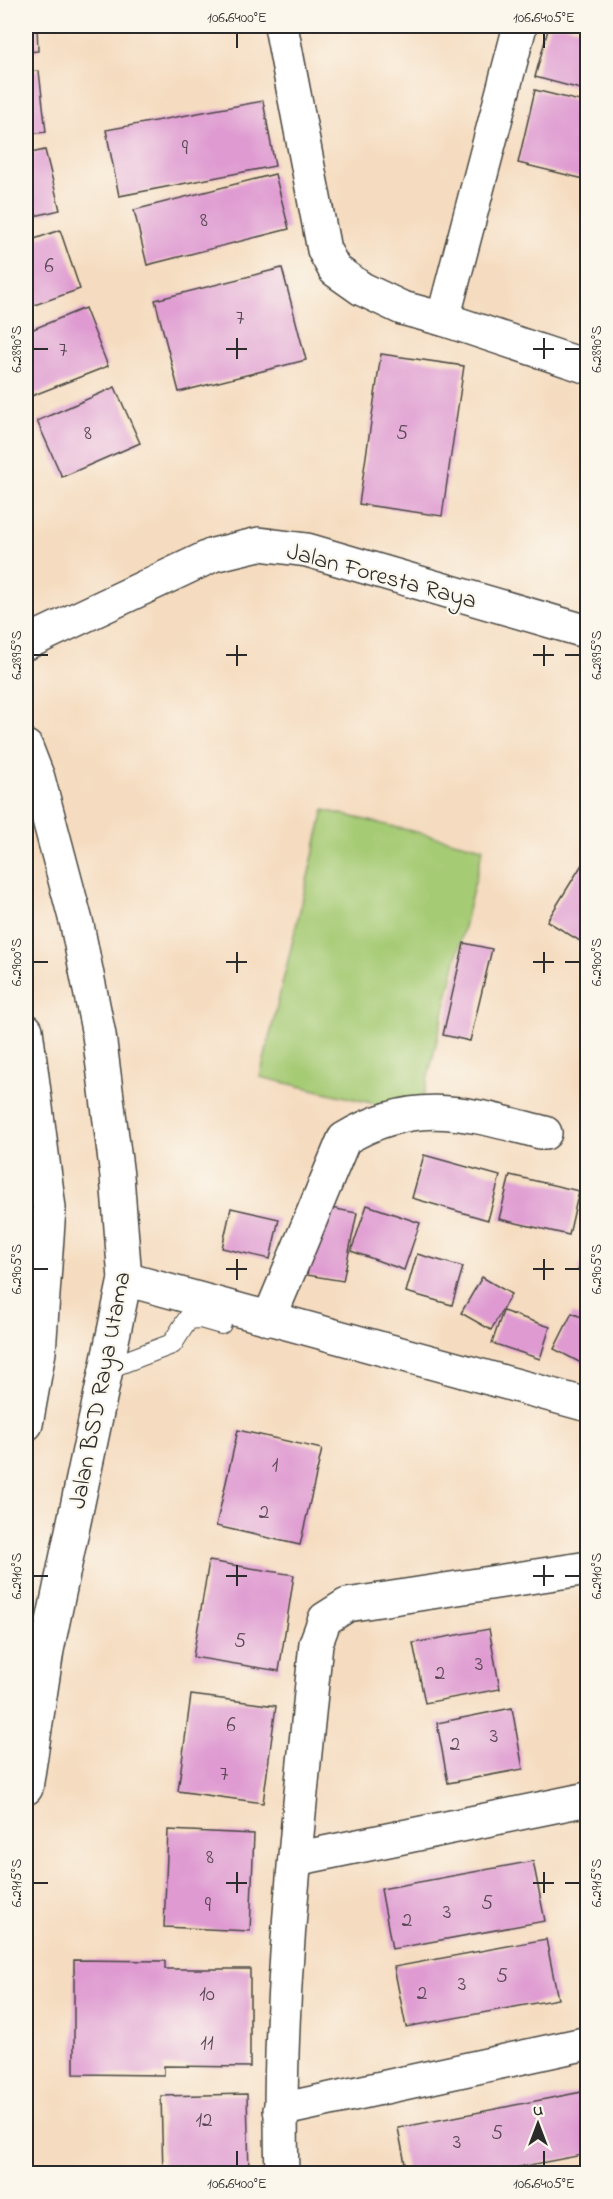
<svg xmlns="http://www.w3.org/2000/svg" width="613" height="2199" font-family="'Indie Flower',sans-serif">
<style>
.green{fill:#a6cb75;stroke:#687b50;stroke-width:1.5}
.building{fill:#df9bd1}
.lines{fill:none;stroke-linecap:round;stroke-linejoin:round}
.service-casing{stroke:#494641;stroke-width:22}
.minor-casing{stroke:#494641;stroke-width:36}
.primary-casing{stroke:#494641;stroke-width:36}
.service{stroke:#fff;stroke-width:20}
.minor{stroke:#fff;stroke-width:33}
.primary{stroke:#fff;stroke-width:33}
.ticks{fill:none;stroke:#2b2b2b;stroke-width:2}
.labels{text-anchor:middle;stroke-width:4.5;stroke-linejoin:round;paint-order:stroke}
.number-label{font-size:21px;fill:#584754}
.street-label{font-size:24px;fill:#2b2b2b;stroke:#fbf7ec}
.neatline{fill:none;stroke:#2b2b2b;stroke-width:2}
.ticks-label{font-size:15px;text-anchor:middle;fill:#2b2b2b}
</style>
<rect width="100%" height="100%" fill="#fbf7ec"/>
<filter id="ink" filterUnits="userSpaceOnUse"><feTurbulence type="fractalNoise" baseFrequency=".0167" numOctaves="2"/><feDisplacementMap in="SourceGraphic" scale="12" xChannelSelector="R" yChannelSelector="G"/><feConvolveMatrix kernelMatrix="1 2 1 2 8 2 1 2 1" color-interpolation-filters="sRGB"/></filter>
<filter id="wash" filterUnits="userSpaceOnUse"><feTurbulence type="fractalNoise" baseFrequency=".008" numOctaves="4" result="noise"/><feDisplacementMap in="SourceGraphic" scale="24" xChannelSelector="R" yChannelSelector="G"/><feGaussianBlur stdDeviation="1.35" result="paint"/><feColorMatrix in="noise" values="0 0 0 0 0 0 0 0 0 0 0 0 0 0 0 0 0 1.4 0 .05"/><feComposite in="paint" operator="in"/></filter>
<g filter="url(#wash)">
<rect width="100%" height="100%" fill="#f5dcc0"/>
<!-- green -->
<path class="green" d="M324,810l159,38 -64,266 -159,-37z"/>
<g id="blocks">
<!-- building -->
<g class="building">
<path d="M26,26h11l1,25 -12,1z"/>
<path d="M549,26h18l21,5v60l-53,-14z"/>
<path d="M39,71l7,61 -20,2v-62z"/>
<path d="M535,90l53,13v77l-70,-17z"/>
<path d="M263,101l12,65 -156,30 -13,-66z"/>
<path d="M45,150l15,60 -34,8v-64z"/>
<path d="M275,174l14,55 -142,36 -13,-55z"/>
<path d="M60,230l20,59 -54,19v-66z"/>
<path d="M282,268l24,92 -127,32 -24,-92z"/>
<path d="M85,308l23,58 -79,31 -3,-9v-56z"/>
<path d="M381,354l83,12 -22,150 -83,-12z"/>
<path d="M115,387l25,56 -78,34 -25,-56z"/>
<path d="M586,858l2,1v87l-41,-25z"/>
<path d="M464,943l28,6 -22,92 -27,-6z"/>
<path d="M424,1155l76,21 -12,44 -76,-22z"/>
<path d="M510,1175l69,16 -10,44 -70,-16z"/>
<path d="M367,1205l53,18 -16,47 -53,-19z"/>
<path d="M320,1206l37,7 -14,68 -36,-6z"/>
<path d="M231,1208l48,11 -9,40 -48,-11z"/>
<path d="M588,1249v25l-10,-4z"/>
<path d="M417,1254l46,13 -11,38 -46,-13z"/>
<path d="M482,1277l29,17 -20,36 -30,-17z"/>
<path d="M503,1311l47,16 -10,32 -48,-16z"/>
<path d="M572,1313l16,7v33l-5,11 -29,-15z"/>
<path d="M238,1430l84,19 -22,96 -84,-19z"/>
<path d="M209,1561l85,14 -15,96 -86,-14z"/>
<path d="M489,1629l11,60 -75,14 -12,-60z"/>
<path d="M191,1695l85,11 -13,97 -85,-12z"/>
<path d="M512,1708l11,61 -75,14 -11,-60z"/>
<path d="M168,1830l86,4 -4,97 -86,-4z"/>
<path d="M533,1861l12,60 -153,28 -11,-60z"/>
<path d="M546,1939l12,60 -152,28 -12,-60z"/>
<path d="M74,1960l91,1v8h85v98l-86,-1v9l-90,-1z"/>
<path d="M587,2091l1,63 -105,20h-76l-9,-46z"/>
<path d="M247,2094l2,80h-86l-2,-78z"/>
<path d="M588,2167v7h-30v-2z"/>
</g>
</g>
</g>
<g filter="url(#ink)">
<use href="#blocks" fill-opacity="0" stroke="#494641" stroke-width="1.5"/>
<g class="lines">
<defs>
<path id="service" d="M106,1369l66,-25 16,-25 12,-1 21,6"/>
<g id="minor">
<path d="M281,26l43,224 11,20 27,19 40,19 41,11 145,48"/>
<path d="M443,319l77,-293"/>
<path d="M26,643l187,-88 46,-11 48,6 281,82"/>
<path d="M125,1279l463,126"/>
<path d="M269,1319l75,-180c72,-44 125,-25 201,-6"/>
<path d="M295,1859l293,-60"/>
<path d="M280,2110l308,-67"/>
<path d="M282,2174c-6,-177 17,-355 34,-531l9,-24 22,-14 241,-37"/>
</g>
<g id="primary">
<path d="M26,747l12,31 39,147 22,110 18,141 8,103 -78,371 -21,138"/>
<path d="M26,1030l23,178 -10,144 -13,72"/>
</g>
</defs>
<!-- service casing -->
<use href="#service" class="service-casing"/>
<!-- minor casing -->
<use href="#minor" class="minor-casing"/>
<!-- primary casing -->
<use href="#primary" class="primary-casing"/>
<!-- service -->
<use href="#service" class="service"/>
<!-- minor -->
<use href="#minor" class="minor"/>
<!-- primary -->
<use href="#primary" class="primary"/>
</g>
</g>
<!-- ticks -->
<path class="ticks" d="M237,33v15M544,33v15M237,338v21M544,338v21M33,349h15M226,349h21M533,349h21M565,349h15M237,645v21M544,645v21M33,655h15M226,655h21M533,655h21M565,655h15M237,952v21M544,952v21M33,962h15M226,962h21M533,962h21M565,962h15M237,1259v21M544,1259v21M33,1269h15M226,1269h21M533,1269h21M565,1269h15M237,1565v21M544,1565v21M33,1576h15M226,1576h21M533,1576h21M565,1576h15M237,1872v21M544,1872v21M33,1883h15M226,1883h21M533,1883h21M565,1883h15M237,2151v15M544,2151v15"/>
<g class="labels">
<!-- number labels -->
<g class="number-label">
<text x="185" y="154">9</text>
<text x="204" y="226">8</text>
<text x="49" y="272">6</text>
<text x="240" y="324">7</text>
<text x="63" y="356">7</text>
<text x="88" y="439">8</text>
<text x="402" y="439">5</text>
<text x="275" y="1471">1</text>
<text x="264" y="1518">2</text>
<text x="240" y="1647">5</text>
<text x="479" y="1670">3</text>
<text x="440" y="1679">2</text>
<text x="231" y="1731">6</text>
<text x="494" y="1742">3</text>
<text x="455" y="1750">2</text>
<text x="224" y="1780">7</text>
<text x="210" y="1863">8</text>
<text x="487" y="1909">5</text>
<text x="208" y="1911">9</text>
<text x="447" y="1918">3</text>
<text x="407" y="1926">2</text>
<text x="502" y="1982">5</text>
<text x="462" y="1990">3</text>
<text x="422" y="1999">2</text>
<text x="207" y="2000">10</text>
<text x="207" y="2049">11</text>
<text x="204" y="2126">12</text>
<text x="497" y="2139">5</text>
<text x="457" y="2148">3</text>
</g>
<!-- street labels -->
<g class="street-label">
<text transform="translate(382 575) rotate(15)" y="8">Jalan Foresta Raya</text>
<text transform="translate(99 1390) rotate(-79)" y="8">Jalan BSD Raya Utama</text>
</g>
</g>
<!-- margin -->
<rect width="613" height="2199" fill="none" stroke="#fbf7ec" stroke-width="66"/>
<!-- north arrow -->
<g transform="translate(538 2124)" stroke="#fbf7ec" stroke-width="4.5" paint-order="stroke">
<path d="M0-4.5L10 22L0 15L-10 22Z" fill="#2b2b2b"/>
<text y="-9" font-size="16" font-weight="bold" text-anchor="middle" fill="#2b2b2b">U</text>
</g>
<rect x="33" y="33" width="547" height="2133" class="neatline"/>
<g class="ticks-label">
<text x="237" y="22">106.6400°E</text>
<text x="544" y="22">106.6405°E</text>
<text transform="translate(16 349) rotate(-90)" y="5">6.2890°S</text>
<text transform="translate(596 349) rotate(-90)" y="5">6.2890°S</text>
<text transform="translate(16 655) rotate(-90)" y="5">6.2895°S</text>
<text transform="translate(596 655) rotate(-90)" y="5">6.2895°S</text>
<text transform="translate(16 962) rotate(-90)" y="5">6.2900°S</text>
<text transform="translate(596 962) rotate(-90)" y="5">6.2900°S</text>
<text transform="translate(16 1269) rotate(-90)" y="5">6.2905°S</text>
<text transform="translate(596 1269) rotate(-90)" y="5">6.2905°S</text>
<text transform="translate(16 1576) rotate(-90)" y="5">6.2910°S</text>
<text transform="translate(596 1576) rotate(-90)" y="5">6.2910°S</text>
<text transform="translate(16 1883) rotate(-90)" y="5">6.2915°S</text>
<text transform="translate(596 1883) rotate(-90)" y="5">6.2915°S</text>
<text x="237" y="2188">106.6400°E</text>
<text x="544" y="2188">106.6405°E</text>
</g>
</svg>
